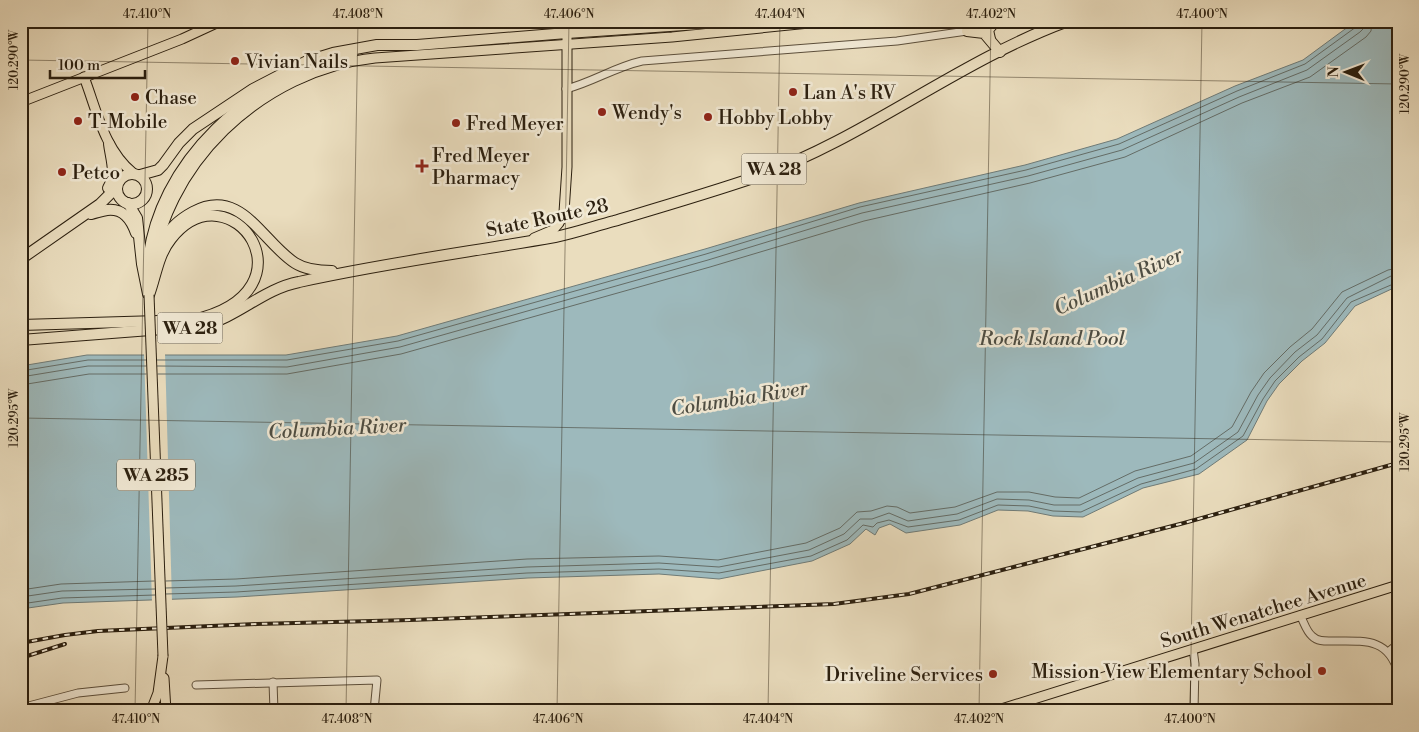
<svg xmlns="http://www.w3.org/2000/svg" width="1419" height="732" font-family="'Libre Bodoni',serif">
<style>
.water{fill:#9db9bc;stroke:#6f7b77}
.pier{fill:#eaddbe}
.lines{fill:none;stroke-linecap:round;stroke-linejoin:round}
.shore{stroke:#646c66;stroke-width:1}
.minor-casing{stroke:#5b4e3b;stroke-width:9}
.major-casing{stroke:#2b1f0f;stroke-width:11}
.highway-casing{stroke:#2b1f0f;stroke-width:12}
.minor{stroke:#f1e9d5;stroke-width:7}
.major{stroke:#eaddbe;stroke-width:9}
.highway{stroke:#eaddbe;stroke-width:10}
.rail-casing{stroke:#2b1f0f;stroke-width:4}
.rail{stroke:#f1e9d5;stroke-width:2;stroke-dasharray:5.5;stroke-linecap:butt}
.major-bridge-casing{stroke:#2b1f0f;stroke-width:11;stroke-linecap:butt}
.major-bridge{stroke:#eaddbe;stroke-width:9}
.ticks{fill:none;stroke:#2b1f0f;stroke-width:1;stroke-opacity:0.45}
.poi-dot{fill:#8f2418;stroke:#f1e9d5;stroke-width:2}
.labels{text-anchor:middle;stroke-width:5;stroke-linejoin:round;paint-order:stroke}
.shield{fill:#f1e9d5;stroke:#665c4a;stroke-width:1}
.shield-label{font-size:18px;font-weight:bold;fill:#2b1f0f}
.poi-label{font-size:19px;fill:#2b1f0f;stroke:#f1e9d5;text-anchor:start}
.street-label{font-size:19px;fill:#2b1f0f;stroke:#f1e9d5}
.water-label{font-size:20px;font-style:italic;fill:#4d4d43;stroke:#f1e9d5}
.neatline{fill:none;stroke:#2b1f0f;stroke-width:2}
.ticks-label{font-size:12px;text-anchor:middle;fill:#2b1f0f}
</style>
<rect width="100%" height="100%" fill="#eaddbe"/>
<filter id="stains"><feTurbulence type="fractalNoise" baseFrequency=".004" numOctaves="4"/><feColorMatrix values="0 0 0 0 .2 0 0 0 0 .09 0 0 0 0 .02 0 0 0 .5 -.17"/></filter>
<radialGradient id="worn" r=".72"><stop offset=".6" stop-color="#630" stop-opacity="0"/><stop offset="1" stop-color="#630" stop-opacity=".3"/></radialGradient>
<!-- water -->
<path class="water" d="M1356,21h42v265l-43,20 -30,37 -23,18 -23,23 -12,17 -20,39 -48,34 -56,14 -60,29 -30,-1 -25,-5 -30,-1 -38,15 -54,8 -16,-9 -11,4 -4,7 -9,-6 -16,15 -38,17 -93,18 -60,-5 -131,4 -291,19 -174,6 -42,6v-243l66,-11h199l111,-19 308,-87 154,-46 166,-38 92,-26 118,-53 68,-26z"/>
<!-- pier -->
<path class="pier" d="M144,353h21l7,249h-20z"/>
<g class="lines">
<!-- shore -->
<g class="shore">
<path d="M157,360h130l111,-19 308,-87 154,-47 166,-37 93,-26 118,-53 68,-27 51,-37 2,-6"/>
<path d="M157,366l130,1 113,-20 308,-87 154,-47 166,-37 94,-26 117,-53 68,-27 53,-38 4,-4 1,-7"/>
<path d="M21,371l67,-11h58"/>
<path d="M158,374h129l114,-20 309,-87 154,-46 166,-38 95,-26 117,-54 68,-26 56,-40 5,-6 1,-10"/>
<path d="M21,377l67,-11h58"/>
<path d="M21,385l68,-11h57"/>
<path d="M166,581l70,-2 291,-20 132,-3 59,4 88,-17 34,-15 17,-16 14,-1 16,-5 10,1 13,6 45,-6 42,-15h32l26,5 24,1 56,-27 56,-15 41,-29 19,-35 13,-19 26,-26 22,-18 30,-37 46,-22 10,-2"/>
<path d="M166,588l70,-2 291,-19 132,-4 60,4 90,-17 35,-16 16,-15h12l17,-6 19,8 49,-7 40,-15 32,1 25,5h26l58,-27 56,-15 44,-31 20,-37 12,-17 25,-26 22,-17 30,-37 44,-22 7,-1"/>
<path d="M21,590l40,-6 93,-3"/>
<path d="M166,594l70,-2 291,-19 132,-4 60,4 92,-17 36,-16 16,-15 10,2 4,-4 12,-3 19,7 51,-7 39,-15 31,1 24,5 28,1 60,-28 55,-15 47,-33 20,-37 12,-18 24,-24 23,-18 29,-37 47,-20"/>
<path d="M21,597l41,-6 93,-2"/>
<path d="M21,604l41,-6 93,-3"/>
</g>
<defs>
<g id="minor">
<path d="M566,89c27,-7 49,-22 76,-28l255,-20 70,-10 39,-10"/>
<path d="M1300,615c4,7 6,16 12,21 6,6 14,5 22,5 31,0 54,-3 64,31"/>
<path d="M1193,649l2,15 -1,47"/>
<path d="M1388,652l10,-8"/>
<path d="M273,682l1,29"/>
<path d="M196,685l181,-5 -3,31"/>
<path d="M21,708l57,-15 47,-5"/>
</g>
<g id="major">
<path d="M84,77c13,34 20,72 49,96"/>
<path d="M21,102l161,-63 39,-18"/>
<path d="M116,161l3,20"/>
<path d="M534,238l19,-8 6,-7 5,-11 3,-45v-146"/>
<path d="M147,267c8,-106 106,-192 206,-213"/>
<path d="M151,280c10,-115 111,-210 224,-222l297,-21 157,-16"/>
<path d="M164,678l2,33"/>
<path d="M151,711l7,-18 5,-37"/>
<path d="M995,711l403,-126"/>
</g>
<g id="highway">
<path d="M967,31l17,2 16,19"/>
<path d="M990,39l-2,-9 5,-6"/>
<circle cx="132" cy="189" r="15"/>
<path d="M140,175l18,-5 5,-5 16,-22 14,-14 60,-40 54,-28 26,-8 44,-8h40l150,-12 176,-12"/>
<path d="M108,188c9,-15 3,-28 1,-44"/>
<path d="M128,203l9,15 5,46 6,30"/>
<path d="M91,214c5,-1 10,-3 16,-4 16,-2 24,9 29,23"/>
<path d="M163,241c7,-14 17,-22 30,-29 48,-26 69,30 102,51 11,7 24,8 37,8"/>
<path d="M21,259l79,-55 17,-17"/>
<path d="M21,325l172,-5c128,-29 37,-156 -22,-81 -13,16 -15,37 -22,56"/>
<path d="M21,340l181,-14c36,-9 61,-37 97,-44 85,-19 171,-30 256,-45 20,-4 40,-11 59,-16 47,-14 95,-28 142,-44 110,-39 202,-116 312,-156"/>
</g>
</defs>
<!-- minor casing -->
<use href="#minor" class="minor-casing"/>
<!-- major casing -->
<use href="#major" class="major-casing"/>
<!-- highway casing -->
<use href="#highway" class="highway-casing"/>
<!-- minor -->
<use href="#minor" class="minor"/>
<!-- major -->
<use href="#major" class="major"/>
<!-- highway -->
<use href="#highway" class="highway"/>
<defs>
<g id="rail">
<path d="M21,643l44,-8 33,-4 159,-7 153,-4 424,-16 75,-10 275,-71 214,-60"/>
<path d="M21,658l44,-14"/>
</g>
</defs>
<!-- rail casing -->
<use href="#rail" class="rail-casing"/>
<!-- rail -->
<use href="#rail" class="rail"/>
<defs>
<path id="major-bridge" d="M149,295l14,361"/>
</defs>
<!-- major-bridge casing -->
<use href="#major-bridge" class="major-bridge-casing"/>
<!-- major-bridge -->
<use href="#major-bridge" class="major-bridge"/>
</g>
<!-- ticks -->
<path class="ticks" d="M21,60l1377,24M21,418l1377,24M135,711l13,-690M346,711l12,-690M557,711l12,-690M768,711l12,-690M979,711l12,-690M1190,711l12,-690"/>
<!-- markers -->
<g class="poi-dot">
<circle cx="235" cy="61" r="5"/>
<circle cx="793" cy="92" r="5"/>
<circle cx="135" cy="97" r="5"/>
<circle cx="602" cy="112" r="5"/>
<circle cx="708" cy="117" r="5"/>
<circle cx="78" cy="121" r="5"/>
<circle cx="456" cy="123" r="5"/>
<path d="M419.5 158.5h5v5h5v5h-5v5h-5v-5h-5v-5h5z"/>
<circle cx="62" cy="172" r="5"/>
<circle cx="1322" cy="671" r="5"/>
<circle cx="993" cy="674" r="5"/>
</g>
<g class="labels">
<!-- shield labels -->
<g class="shield">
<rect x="741.5" y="153.5" width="65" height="31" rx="4"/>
<rect x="157.5" y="312.5" width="65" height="31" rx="4"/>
<rect x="117" y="459.5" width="78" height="31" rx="4"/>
</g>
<g class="shield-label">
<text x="774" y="175">WA 28</text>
<text x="190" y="334">WA 28</text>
<text x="156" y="481">WA 285</text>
</g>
<!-- poi labels -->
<g class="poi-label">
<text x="245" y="68">Vivian Nails</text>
<text x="803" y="99">Lan A's RV</text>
<text x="145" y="104">Chase</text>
<text x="612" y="119">Wendy's</text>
<text x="718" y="124">Hobby Lobby</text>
<text x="88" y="128">T-Mobile</text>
<text x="466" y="130">Fred Meyer</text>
<text x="432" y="162">Fred Meyer<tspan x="432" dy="22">Pharmacy</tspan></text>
<text x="72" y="179">Petco</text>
<text x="1312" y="678" text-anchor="end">Mission View Elementary School</text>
<text x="983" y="681" text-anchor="end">Driveline Services</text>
</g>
<!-- street labels -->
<g class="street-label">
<text transform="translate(547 217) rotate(-12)" y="7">State Route 28</text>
<text transform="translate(1263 610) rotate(-17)" y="7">South Wenatchee Avenue</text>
</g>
<!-- water labels -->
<g class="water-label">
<text transform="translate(1118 281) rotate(-24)" y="7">Columbia River</text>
<text x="1052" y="345">Rock Island Pool</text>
<text transform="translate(739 398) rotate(-9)" y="7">Columbia River</text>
<text transform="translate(337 428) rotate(-3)" y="7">Columbia River</text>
</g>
</g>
<!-- margin -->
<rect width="1419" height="732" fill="none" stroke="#eaddbe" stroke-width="55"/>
<!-- north arrow -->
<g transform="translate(1346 72) rotate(271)" stroke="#f1e9d5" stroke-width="4" paint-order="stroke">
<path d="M0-4L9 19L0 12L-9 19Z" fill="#2b1f0f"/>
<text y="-8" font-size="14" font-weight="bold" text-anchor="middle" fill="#2b1f0f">N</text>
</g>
<!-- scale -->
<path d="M50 70v8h95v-8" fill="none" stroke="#2b1f0f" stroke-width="2.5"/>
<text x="58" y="70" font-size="15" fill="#2b1f0f" stroke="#f1e9d5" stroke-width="4" paint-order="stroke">100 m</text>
<rect x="28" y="28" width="1364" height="676" class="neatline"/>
<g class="ticks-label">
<text x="147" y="18">47.410°N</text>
<text x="358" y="18">47.408°N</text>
<text x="569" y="18">47.406°N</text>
<text x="780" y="18">47.404°N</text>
<text x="991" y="18">47.402°N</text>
<text x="1202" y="18">47.400°N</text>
<text transform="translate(14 60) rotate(-90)" y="4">120.290°W</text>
<text transform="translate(1405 84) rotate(-90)" y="4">120.290°W</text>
<text transform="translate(14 418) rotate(-90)" y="4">120.295°W</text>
<text transform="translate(1405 442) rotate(-90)" y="4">120.295°W</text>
<text x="136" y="723">47.410°N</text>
<text x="347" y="723">47.408°N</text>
<text x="558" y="723">47.406°N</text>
<text x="768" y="723">47.404°N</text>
<text x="979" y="723">47.402°N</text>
<text x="1190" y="723">47.400°N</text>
</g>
<rect width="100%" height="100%" filter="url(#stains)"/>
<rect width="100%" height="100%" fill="url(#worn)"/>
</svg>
